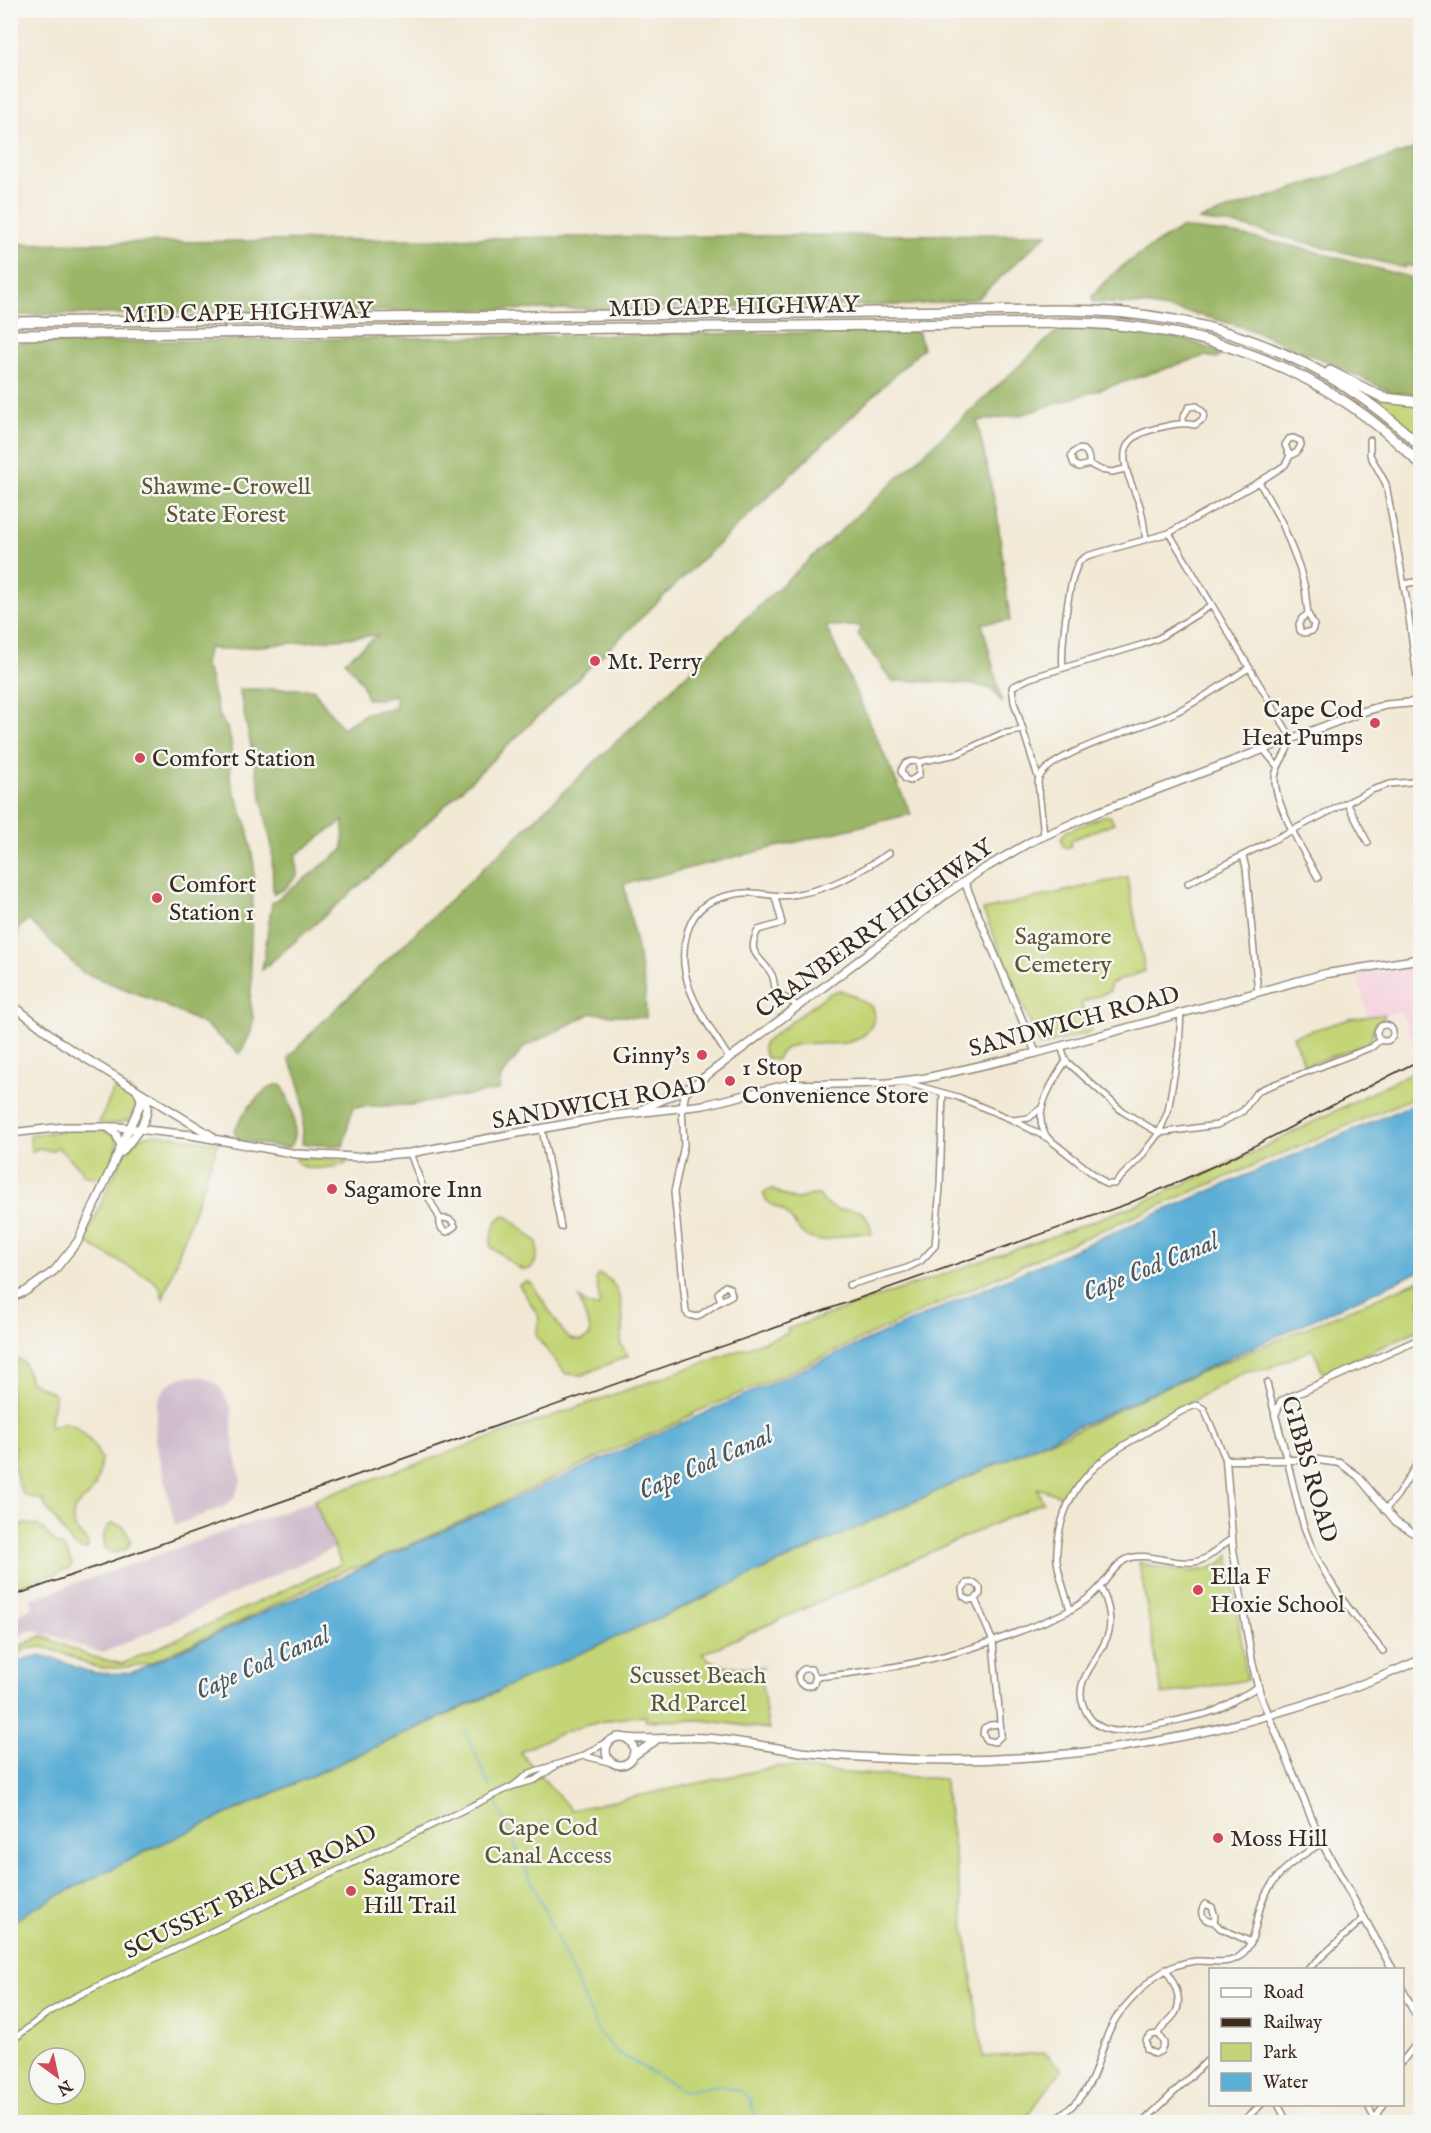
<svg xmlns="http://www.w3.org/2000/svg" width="1431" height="2133" font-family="'IM FELL English',serif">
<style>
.built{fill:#f4cfdc}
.industrial{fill:#d0bdcc}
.green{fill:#c4d577;stroke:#80804a;stroke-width:1.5;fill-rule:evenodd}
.forest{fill:#9bb668;stroke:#6b7043;stroke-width:1.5}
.water{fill:#5baed6;stroke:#4b6c7a;stroke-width:1.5}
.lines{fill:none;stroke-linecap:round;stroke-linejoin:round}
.stream{stroke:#5baed6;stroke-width:1.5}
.minor-casing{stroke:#968a7a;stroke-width:8}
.tertiary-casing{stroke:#968a7a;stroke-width:9}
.secondary-casing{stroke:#968a7a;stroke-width:10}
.motorway-casing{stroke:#968a7a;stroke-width:12}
.minor{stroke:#fff;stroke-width:5}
.tertiary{stroke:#fff;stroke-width:6}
.secondary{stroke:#fff;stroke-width:7}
.motorway{stroke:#fff;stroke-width:9}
.rail{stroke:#3b2a1e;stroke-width:1.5}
.poi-dot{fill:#d1495b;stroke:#f6f6f2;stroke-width:2}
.labels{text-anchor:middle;stroke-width:5;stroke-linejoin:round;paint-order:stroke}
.street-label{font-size:24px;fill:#3b2a1e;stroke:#f6f6f2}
.park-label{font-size:24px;fill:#5d5534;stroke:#f6f6f2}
.poi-label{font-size:24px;fill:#3b2a1e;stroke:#f6f6f2;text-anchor:start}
.water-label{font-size:26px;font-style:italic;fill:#46585e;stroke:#f6f6f2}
</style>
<rect width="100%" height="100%" fill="#f6f6f2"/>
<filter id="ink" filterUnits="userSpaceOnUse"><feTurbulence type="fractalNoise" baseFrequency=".0167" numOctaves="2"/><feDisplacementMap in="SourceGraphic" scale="12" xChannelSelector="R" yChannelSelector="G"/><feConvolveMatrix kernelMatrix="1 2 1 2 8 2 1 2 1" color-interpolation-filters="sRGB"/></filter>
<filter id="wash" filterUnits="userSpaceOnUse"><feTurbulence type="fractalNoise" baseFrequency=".008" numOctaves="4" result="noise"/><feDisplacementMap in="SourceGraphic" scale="24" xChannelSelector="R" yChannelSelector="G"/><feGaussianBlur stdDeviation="1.35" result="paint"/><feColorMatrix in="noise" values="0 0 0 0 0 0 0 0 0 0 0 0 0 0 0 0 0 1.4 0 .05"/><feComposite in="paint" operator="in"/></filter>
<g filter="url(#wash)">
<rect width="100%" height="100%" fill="#f2e9d5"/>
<!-- built -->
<path class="built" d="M1414,969l6,15v36l-9,4 9,21 -1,11 -18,-44 -33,5 -11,-44z"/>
<!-- industrial -->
<g class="industrial">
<path d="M186,1376l18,1 9,5 7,6 12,21v25l9,48 -7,16 -10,9 -49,18 -20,-85 1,-29 1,-10 8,-13 10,-8z"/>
<path d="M319,1499l26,44 -242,110 -18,-5 -33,-13h-9l-2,-4 -12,-1 -18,10 -1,-19 23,-14 -2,-8z"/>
</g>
<!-- green -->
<g class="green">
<path d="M1347,383l73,22v37z"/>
<path d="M1103,816h7l4,7 -43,17v6l-3,2 -5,-2 -2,-7 4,-7z"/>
<path d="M1127,877l18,94 -35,13v7l-29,12 10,29 -51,14 -57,-136z"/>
<path d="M840,990l10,4 21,12c4,8 4,14 -1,22 -20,29 -59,6 -85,21 -4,2 -6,7 -9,11l-9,-2c-4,-6 -6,-9 -2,-16l63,-48z"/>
<path d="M1384,1014v5c-15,4 -8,15 -16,25l-63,22 -12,-30 57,-17z"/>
<path d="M1420,1068v27l-353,150 -291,133 -82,35 -16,9 -71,31 -180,84 -60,27 -23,7 -92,45 -102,47 -29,5h-20l-13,-3 -19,-10 -25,-8 -19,2 -14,13v-12l31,-14 45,19 35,9 219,-100 -27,-64 474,-167 -1,-4 266,-93 88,-33 115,-52z"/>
<path d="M117,1082l19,13c2,6 2,9 -1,15 -8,16 -20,14 -36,13z"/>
<path d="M69,1130c12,0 53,-6 48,18 -2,10 -10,22 -14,31l-22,-4 1,-5 -25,-23 -5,4 -13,-3 -8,4 -1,-17z"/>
<path d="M155,1134l63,9 -55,156 -3,-11 -7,-8 -60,-33 -8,-7 39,-87 15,-15z"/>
<path d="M297,1158l50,2 1,1 -4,4c-16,2 -38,9 -49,-5z"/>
<path d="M771,1189l24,11 17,-5h7l6,8 12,7c22,-2 31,0 35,24l-16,-1 -34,8 -13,-3 -9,-7 -15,-19 -18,-10 -4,-9z"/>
<path d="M504,1215l7,4 26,23c2,11 -1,34 -18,26 -6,-3 -20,-16 -28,-21 -1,-11 3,-27 13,-32z"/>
<path d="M598,1274c23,6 25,35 25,56 0,4 -3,9 -2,14 1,4 5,8 7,12l-46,19 -16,-1 -28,-35 -2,-5 3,-13 -1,-6 -19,-30 7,-4 6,3 32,49 6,6 12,2 8,-5v-6l-11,-32 9,7 10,2 2,-3 -4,-26z"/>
<path d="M1420,1280v49l-97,45 -10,-25 -42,18v2l-25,2 -129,71 -38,32 -14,23 -28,-9 6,14 -341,152c18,16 37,13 61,13l-7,6c11,15 7,38 13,56l-66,-9 -57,1 -1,-5c-45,2 -85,15 -125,36l51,58 208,-44 65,7 100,6 39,278 62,-4 17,16 -39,53h-1012v-199l21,-14 123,-62 343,-155 9,-6 193,-86 69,-34 13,-4 259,-118 26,-9 94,-46zM39,2058h36v36h-36z"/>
<path d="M19,1359l5,4 6,18c7,5 20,9 25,14l-6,33c4,-1 9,-5 14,-5 15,-2 33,24 38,36 -1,11 -3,26 -11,35 -4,5 -10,8 -14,13 -9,16 2,25 12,36v5l-4,2 -11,-5 -29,-41 -1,-4 -19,-5 -5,-10 -6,-23 3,-15 -5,-4 -1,-75z"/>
<path d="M112,1523l12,4 7,15 -5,7 -12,4 -8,-3c-3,-11 -4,-20 6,-27z"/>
<path d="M24,1524c22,0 19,8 31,19 2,2 6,2 8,4 5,5 6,12 9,17l-4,5 -57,20v-50l7,-5 1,-8z"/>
<path d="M1229,1555l18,125 -85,15 -23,-133c24,8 73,18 90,-7z"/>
</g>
<!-- forest -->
<g class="forest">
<path d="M1420,147v121l-15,-3v3l-168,-43 -39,-5z"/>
<path d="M1181,228l54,6 62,13 123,33v114l-27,-1 -67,-32 -80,-33 -49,-14 -53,-9 -51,-3 -1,-5c21,-30 59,-49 89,-69z"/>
<path d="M1047,234l-70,65 -67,6 -899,10v-71l562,-7z"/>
<path d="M1102,329l40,3 45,8 38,14 -9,4 -11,-2 -185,59 -43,6 20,92 13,108 -28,2 20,80c-4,-6 -6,-11 -12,-14 -19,-8 -77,-8 -98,-8l-34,-47 3,-8h-35l85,188 -287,70 21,105 1,29 -54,-5 -68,34 -23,30 -2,13 -89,15 -57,2 -10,39 -41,-2c2,-36 4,-54 -14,-86l28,-30 429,-409 313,-289z"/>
<path d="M918,331l5,17 -539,516 -122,106 10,-67 71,-53 1,-30 -48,35 1,21 -14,14 -10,3 -1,-46 -33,-158h74l29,39 25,-15 30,-6 -3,-12 -12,4h-15l-5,-16 -17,-22 33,-26 -161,15 -8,-3 -5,18 5,9 9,39 9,15 4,14 -1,38 17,46 7,39 -4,98 2,16 -2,21 3,17 -2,15 -11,22 -35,-29 -47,-23 -76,-30 -53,-52 -11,8 -5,71 -2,-2v-654z"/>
<path d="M275,1085h7c9,20 18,40 9,61l-6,2 -47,-8 -4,-9c9,-18 23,-37 41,-46z"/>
</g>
<!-- water -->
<path class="water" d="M1420,1102v169l-1265,576 -123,62 -21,14v-258c36,-20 47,-1 81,7 12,3 27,1 39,1 428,-195 855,-390 1289,-571z"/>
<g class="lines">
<!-- stream -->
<g class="stream">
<path d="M465,1730l25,57"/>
<path d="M497,1804l102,228 16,19 69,40 34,-6 22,6 9,7 9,24"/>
</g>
</g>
</g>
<g filter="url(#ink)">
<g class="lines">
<defs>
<g id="minor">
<path d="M1293,438l7,3 1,4 -4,7 -7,4 -5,-11 4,-6z"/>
<path d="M1370,440v15l16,29 21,119 13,97"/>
<path d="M1089,464c1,-13 -9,-21 -18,-8l3,8 5,3 10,-3 12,6 11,2 13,-3"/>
<path d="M1259,482l23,41 17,43 6,22 3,26 6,11 -2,6 -8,2 -4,-2 -1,-7 3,-6 6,-4"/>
<path d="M1169,533l90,-51 26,-17 5,-9"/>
<path d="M1146,539c-2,-12 -3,-25 -7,-36 -12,-31 -31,-63 15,-74 16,-4 25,-7 41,-4l8,-6 1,-6 -7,-7 -8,1 -6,10v5"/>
<path d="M1404,584l16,-3"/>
<path d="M1063,668c-2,-20 5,-91 17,-107 1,-1 6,-4 7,-5l82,-23 120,201c5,15 -15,29 -14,47 1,26 30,73 43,97"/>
<path d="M1263,749l14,17"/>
<path d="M919,762c-9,-2 -15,0 -18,9l4,8 5,2 9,-6v-13l38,-8 44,-20 22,-4"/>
<path d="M1038,777l-24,-75 -2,-15 18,-9 111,-33 18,-7 53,-33"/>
<path d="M1347,803l21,40"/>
<path d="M1044,835l-6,-53c3,-28 111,-56 136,-69 26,-12 50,-30 75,-45"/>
<path d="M1243,856l3,12 12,125"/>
<path d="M1188,883l184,-93 18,-6 30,-3"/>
<path d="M775,897l7,26 -24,7c-13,26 4,26 14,45 3,6 1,13 6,18 5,5 12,6 19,13"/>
<circle cx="1385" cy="1033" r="8"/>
<path d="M1061,1046l5,15 44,39 12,11 37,22 58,-8 26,-14 12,-17 7,-5 110,-42 8,-7"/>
<path d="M729,1058c-24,-39 -56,-77 -42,-125 4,-14 12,-26 25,-32 11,-5 29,-9 41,-8 17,1 26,5 45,1 35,-6 62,-22 91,-41"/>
<path d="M904,1082l54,15 55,23 36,19 57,45h8l26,-26 19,-25 9,-22 11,-65 2,-33"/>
<path d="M682,1108l2,37 -10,47 12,120 3,3 8,2 24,-16"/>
<path d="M1013,1120l16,-2 11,-9"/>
<path d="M542,1129l19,98"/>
<path d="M1048,1138c-19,-23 5,-57 18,-77"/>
<path d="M410,1153l12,32 18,34c6,-1 12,-1 15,7l-8,6c-6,-2 -8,-6 -7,-13"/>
<path d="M10,1228v6"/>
<path d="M849,1285l58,-17 14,-7 14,-15 5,-59 3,-94"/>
<path d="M725,1286l5,2 2,7 -11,6 -3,-8z"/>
<path d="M1267,1383l8,32"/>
<path d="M1287,1460c6,22 10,45 17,67 16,48 47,85 79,124"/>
<path d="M1385,1510l12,-14 23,-37"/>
<path d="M1100,1587c7,12 12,30 9,44 -8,32 -43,50 -21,84 7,11 19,16 31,16 25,-1 61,-12 86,-17l12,-4 41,-23"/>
<path d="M975,1599l5,-5v-6l-5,-5h-8l-5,6 1,7 6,4 6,-1 18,43 8,90v4l-6,6 -9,-2 -3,-6 1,-6 6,-3 10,-1"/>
<path d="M1070,1610c-4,-16 -11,-33 -13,-49 -1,-10 1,-22 3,-32 10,-48 44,-74 85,-96 16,-9 34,-23 52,-28l7,4 22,51"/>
<path d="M816,1677l-3,8 -6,1 -7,-3c-3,-5 -2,-11 4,-14h7l5,8c69,-6 135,-19 199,-44 19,-7 38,-14 55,-23 11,-6 21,-13 29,-22 9,-9 16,-24 28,-29 16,-8 46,6 67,3 16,-2 24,-16 38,-23"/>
<path d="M585,1756l27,7"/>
<path d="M513,1786l17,-13 53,-17 28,-17"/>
<path d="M1214,1922c-11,-1 -16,-8 -9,-18l7,3 3,9 -1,6 6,6 31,14"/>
<path d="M1307,1970l57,-52"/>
<path d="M1412,2008l8,-5"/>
<path d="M1158,2034l6,9 -3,8 -6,3 -8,-5 -1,-9 5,-5 7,-1c4,-9 11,-12 16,-19 11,-15 -1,-33 -8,-46"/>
<path d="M10,2042l36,-28 29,-17 438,-211 22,-6 19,-13"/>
<path d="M1402,2062l14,-18 4,-10"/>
<path d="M1278,2104l9,18"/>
<path d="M1367,2104l8,16"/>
<path d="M1051,2122c20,-12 36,-29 44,-51 8,-22 12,-43 27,-61 21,-24 40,-46 74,-49 15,-1 31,5 44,-5 17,-14 15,-35 22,-54 10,-27 36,-45 60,-59"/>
<path d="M1143,2122l67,-64"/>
<path d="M1242,2122l20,-18"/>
<path d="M1373,2122l11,-18"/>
</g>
<g id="tertiary">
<path d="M964,881l72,172"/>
<path d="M1287,1460l-12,-45 6,-14 139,-62"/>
<path d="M1393,1970l-71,-127 -62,-149 -8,-32 -19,-113 -7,-89h92l22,3 18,13 38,46 24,15"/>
<path d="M1402,1989l18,34"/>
</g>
<g id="secondary">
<path d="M10,1003l54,42 148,91"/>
<path d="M682,1108l3,-16 13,-10 247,-187 35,-24 50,-29 68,-30 264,-100 24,-7 34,-3"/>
<path d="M643,1109l44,-21"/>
<path d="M108,1127l8,7 5,12"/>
<path d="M10,1133l55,-6h54l72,8 106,19 58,3 55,-4 200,-37 94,-11 82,-20 102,-2 38,-5 110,-25 288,-79 96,-15"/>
<path d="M122,1152c10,-13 34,-38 22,-56"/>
<path d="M10,1298l16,-7 28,-20 24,-30 62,-136 1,-6 -4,-8"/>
<circle cx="620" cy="1751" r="14"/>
<path d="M626,1738c27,3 54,-2 81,0 32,3 63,9 94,14 26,3 51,5 77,6 185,11 373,-22 542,-98"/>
<path d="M633,1756l22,-15"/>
</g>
<g id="motorway">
<path d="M10,322l1047,-12c138,-1 262,38 363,136"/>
<path d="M10,335l1057,-12c133,0 259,44 353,141"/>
<path d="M1330,371l54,27 36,4"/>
</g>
</defs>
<!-- minor casing -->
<use href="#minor" class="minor-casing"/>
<!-- tertiary casing -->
<use href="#tertiary" class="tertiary-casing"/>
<!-- secondary casing -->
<use href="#secondary" class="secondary-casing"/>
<!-- motorway casing -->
<use href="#motorway" class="motorway-casing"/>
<!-- minor -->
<use href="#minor" class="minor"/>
<!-- tertiary -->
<use href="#tertiary" class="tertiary"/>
<!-- secondary -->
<use href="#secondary" class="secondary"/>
<!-- motorway -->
<use href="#motorway" class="motorway"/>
<!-- rail -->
<path class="rail" d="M10,1597l1117,-393 96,-42 197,-102"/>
</g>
</g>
<!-- markers -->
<g class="poi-dot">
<circle cx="595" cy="661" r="6"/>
<circle cx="1375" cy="723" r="6"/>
<circle cx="140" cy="758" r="6"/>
<circle cx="157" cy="898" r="6"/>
<circle cx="702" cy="1055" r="6"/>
<circle cx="730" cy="1081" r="6"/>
<circle cx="332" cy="1189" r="6"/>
<circle cx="1198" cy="1590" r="6"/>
<circle cx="1218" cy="1838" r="6"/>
<circle cx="351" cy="1891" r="6"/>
</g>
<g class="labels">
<!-- street labels -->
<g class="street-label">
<text transform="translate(734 306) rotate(-1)" y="8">MID CAPE HIGHWAY</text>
<text transform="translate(248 312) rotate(-1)" y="8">MID CAPE HIGHWAY</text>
<text transform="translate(874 928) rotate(-36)" y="8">CRANBERRY HIGHWAY</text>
<text transform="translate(1074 1021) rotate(-15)" y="8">SANDWICH ROAD</text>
<text transform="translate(599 1102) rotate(-10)" y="8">SANDWICH ROAD</text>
<text transform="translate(1310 1469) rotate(74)" y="8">GIBBS ROAD</text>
<text transform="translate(250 1891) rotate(-26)" y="8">SCUSSET BEACH ROAD</text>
</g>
<!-- park labels -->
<g class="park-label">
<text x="226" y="494">Shawme-Crowell<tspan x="226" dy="28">State Forest</tspan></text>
<text x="1063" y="944">Sagamore<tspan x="1063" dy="28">Cemetery</tspan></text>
<text x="698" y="1683">Scusset Beach<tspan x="698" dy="28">Rd Parcel</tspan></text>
<text x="548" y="1835">Cape Cod<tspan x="548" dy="28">Canal Access</tspan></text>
</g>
<!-- poi labels -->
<g class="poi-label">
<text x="607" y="669">Mt. Perry</text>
<text x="1363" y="717" text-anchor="end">Cape Cod<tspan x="1363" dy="28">Heat Pumps</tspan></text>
<text x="152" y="766">Comfort Station</text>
<text x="169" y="892">Comfort<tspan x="169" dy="28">Station 1</tspan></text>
<text x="690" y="1063" text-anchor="end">Ginny's</text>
<text x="742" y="1075">1 Stop<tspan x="742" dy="28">Convenience Store</tspan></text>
<text x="344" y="1197">Sagamore Inn</text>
<text x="1210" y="1584">Ella F<tspan x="1210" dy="28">Hoxie School</tspan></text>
<text x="1230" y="1846">Moss Hill</text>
<text x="363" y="1885">Sagamore<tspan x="363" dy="28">Hill Trail</tspan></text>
</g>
<!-- water labels -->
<g class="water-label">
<text transform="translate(1150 1266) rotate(-22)" y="9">Cape Cod Canal</text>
<text transform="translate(705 1462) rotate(-24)" y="9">Cape Cod Canal</text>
<text transform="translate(262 1662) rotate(-24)" y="9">Cape Cod Canal</text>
</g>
</g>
<!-- margin -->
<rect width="1431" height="2133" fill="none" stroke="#f6f6f2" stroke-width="36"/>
<!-- legend -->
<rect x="1209" y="1968" width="195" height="138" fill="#f6f6f2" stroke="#aba49d" stroke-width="1.5"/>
<rect x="1221" y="1988" width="30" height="9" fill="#ffffff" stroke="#aba49d" stroke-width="1.5"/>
<text x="1263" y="1998" font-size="18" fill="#3b2a1e">Road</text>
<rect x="1221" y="2018" width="30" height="9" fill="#3b2a1e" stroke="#aba49d" stroke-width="1.5"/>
<text x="1263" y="2028" font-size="18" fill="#3b2a1e">Railway</text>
<rect x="1221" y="2043" width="30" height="18" fill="#c4d577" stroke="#aba49d" stroke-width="1.5"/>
<text x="1263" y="2058" font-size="18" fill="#3b2a1e">Park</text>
<rect x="1221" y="2073" width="30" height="18" fill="#5baed6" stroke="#aba49d" stroke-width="1.5"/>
<text x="1263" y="2088" font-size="18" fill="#3b2a1e">Water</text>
<!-- north arrow -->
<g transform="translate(57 2076) rotate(147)"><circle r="28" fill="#f6f6f2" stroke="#aba49d" stroke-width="1.5"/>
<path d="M0-4.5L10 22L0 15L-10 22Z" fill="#d1495b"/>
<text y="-9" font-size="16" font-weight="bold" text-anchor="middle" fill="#3b2a1e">N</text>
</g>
</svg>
